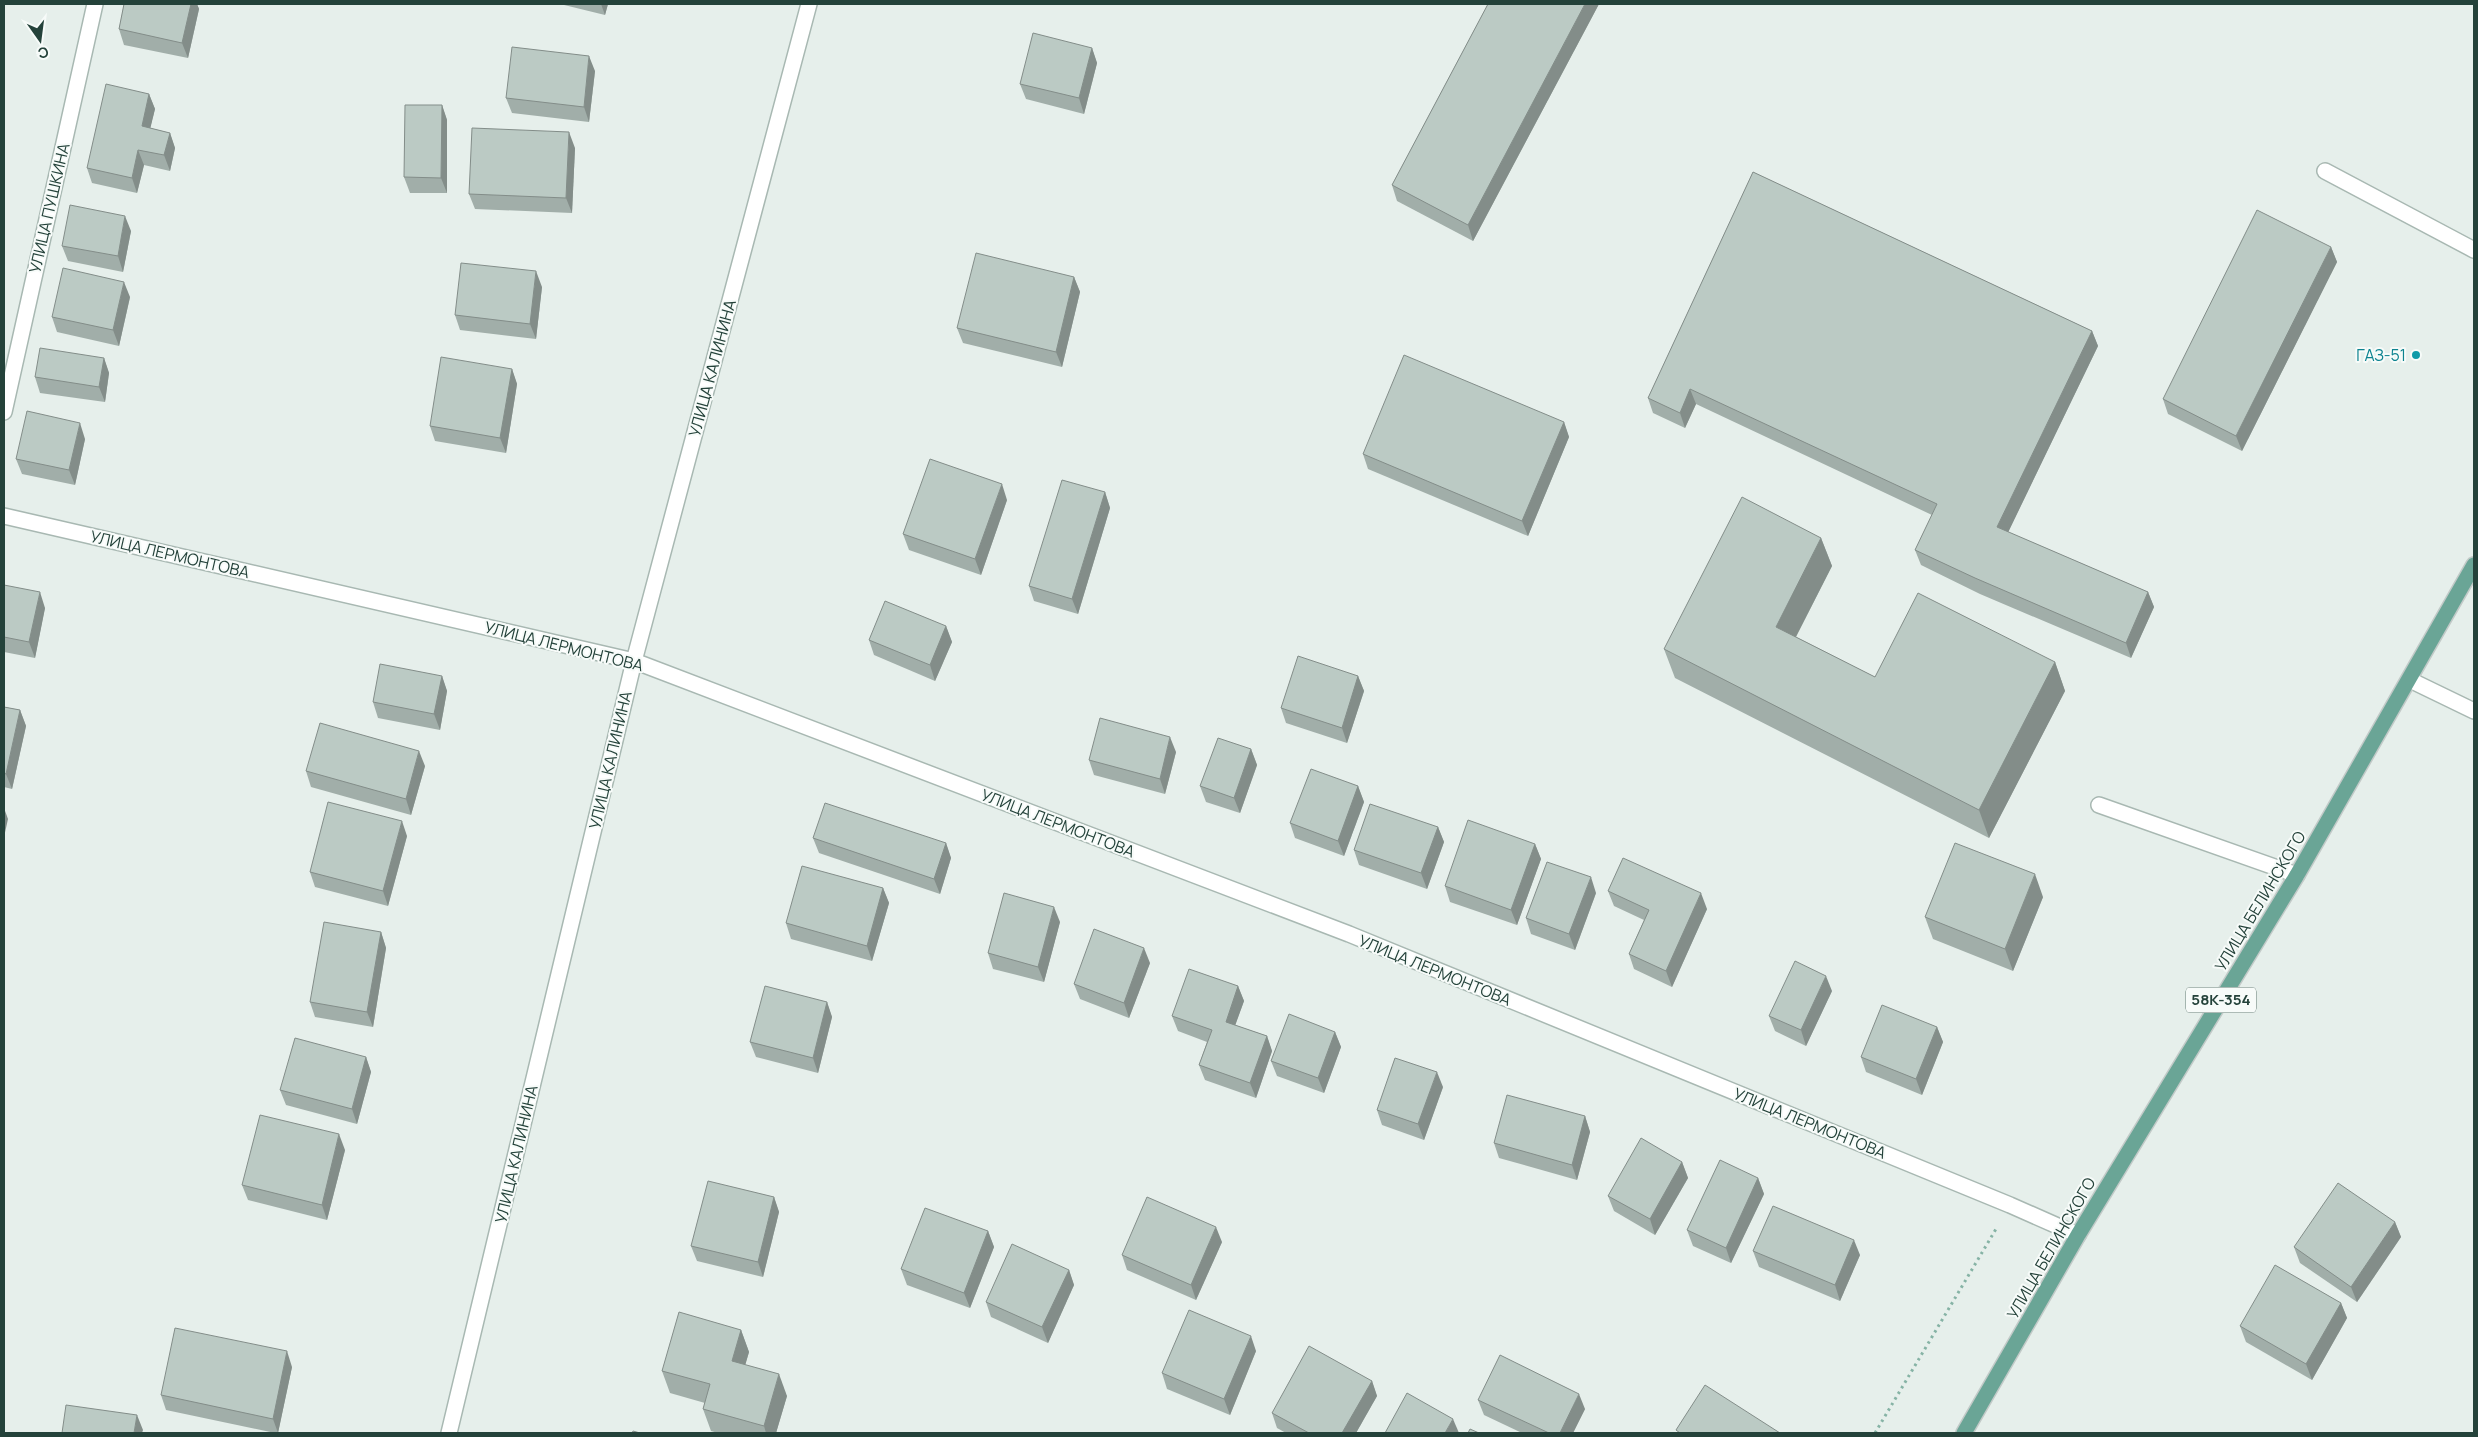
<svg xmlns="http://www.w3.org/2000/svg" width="2478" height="1437" font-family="Manrope,sans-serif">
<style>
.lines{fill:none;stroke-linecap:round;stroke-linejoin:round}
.service-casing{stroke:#a8b8b2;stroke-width:18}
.minor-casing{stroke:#a8b8b2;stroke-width:18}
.primary-casing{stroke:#c2cac8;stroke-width:18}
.path{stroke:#86b3a5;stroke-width:3;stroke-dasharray:2.5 4;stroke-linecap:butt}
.service{stroke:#fff;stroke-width:15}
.minor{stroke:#fff;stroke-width:15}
.primary{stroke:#6aa596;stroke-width:15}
.wall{fill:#a1aea9}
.shaded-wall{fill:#838d89}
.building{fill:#bbcac4;stroke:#838d89}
.culture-dot{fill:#0f9aa8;stroke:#f7fbf9;stroke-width:2}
.labels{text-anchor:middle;stroke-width:4;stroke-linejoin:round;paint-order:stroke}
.shield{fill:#f7fbf9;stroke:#637a73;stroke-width:1}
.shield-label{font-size:15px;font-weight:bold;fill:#24423a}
.street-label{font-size:16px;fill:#24423a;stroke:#f7fbf9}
.culture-label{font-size:16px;fill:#0d838f;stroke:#f7fbf9;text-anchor:end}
</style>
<rect width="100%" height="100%" fill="#e6efeb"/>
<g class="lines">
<defs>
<g id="service">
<path d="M2325,171l149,79"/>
<path d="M2099,805l198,70"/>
</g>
<g id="minor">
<path d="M4,412l91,-408"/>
<path d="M4,516l630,145 715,273 661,271 68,30"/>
<path d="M2410,680l64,31"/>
<path d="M449,1433l185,-772 175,-657"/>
</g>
<path id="primary" d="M1964,1433l114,-198 219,-360 177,-310"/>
</defs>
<!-- service casing -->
<use href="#service" class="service-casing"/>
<!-- minor casing -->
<use href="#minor" class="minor-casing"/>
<!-- primary casing -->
<use href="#primary" class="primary-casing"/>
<!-- path -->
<path class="path" d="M1875,1433l121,-204"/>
<!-- service -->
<use href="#service" class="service"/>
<!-- minor -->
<use href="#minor" class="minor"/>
<!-- primary -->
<use href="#primary" class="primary"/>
</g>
<!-- wall -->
<g class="wall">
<path d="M124,4h73l2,5 -11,49 -64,-13 -5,-16z"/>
<path d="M560,4h48l-3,11z"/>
<path d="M1488,4h111l-126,237 -76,-40 -5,-16z"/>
<path d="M1092,48l5,15 -13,51 -58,-15 -6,-15z"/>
<path d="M595,71l-6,51 -77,-9 -6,-15z"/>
<path d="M149,94l6,15 -5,19 20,5 5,15 -5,23 -26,-6 -7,28 -45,-10 -5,-15z"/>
<path d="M442,105l5,15v73h-37l-6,-16z"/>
<path d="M575,148l-3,65 -97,-4 -6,-15z"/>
<path d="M1753,172l339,159 6,15 -90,186 140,60 6,15 -23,51 -151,-64 -59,-29 -6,-15 17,-35 -236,-111 -11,24 -32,-15 -5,-15z"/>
<path d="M131,231l-8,41 -55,-11 -6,-15z"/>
<path d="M2331,247l6,15 -95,189 -74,-37 -5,-15z"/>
<path d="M1074,277l6,15 -18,75 -99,-24 -6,-15z"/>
<path d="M542,287l-6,52 -76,-9 -5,-15z"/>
<path d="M130,297l-11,49 -62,-14 -5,-15z"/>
<path d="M104,358l5,15 -4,29 -65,-9 -5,-16z"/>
<path d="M512,369l5,15 -11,69 -71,-12 -5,-15z"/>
<path d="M1564,422l5,15 -41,99 -160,-67 -5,-15z"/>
<path d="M85,439l-10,46 -53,-11 -6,-15z"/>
<path d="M1105,492l5,16 -32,106 -44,-13 -5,-15z"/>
<path d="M1007,500l-26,75 -72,-25 -6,-16z"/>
<path d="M1821,538l11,28 -36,71 79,40 180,-15 10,29 -76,147 -314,-160 -11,-29z"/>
<path d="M4,585l41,23 -10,50 -31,-6z"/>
<path d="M946,626l6,16 -17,39 -61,-26 -5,-15z"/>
<path d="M442,676l5,15 -7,39 -62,-12 -5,-16z"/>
<path d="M1358,676l6,15 -17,52 -61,-20 -5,-15z"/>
<path d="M4,707l16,3 6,16 -14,63 -8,-2z"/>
<path d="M1251,749l6,16 -17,48 -34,-11 -6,-16z"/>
<path d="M1176,752l-11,42 -71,-19 -5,-15z"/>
<path d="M425,766l-14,49 -100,-28 -5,-16z"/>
<path d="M1358,786l6,16 -20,54 -49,-18 -5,-15z"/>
<path d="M1438,827l6,15 -17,47 -68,-24 -5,-15z"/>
<path d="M407,836l-19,70 -73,-19 -5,-15z"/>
<path d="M813,838l133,5 5,15 -11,36 -121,-41z"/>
<path d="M1535,844l6,15 -24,66 -67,-23 -5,-16z"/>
<path d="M883,888l6,15 -17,58 -81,-22 -5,-16z"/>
<path d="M1608,891l99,18 -35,78 -38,-18 -5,-15 15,-34 -30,-14z"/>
<path d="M1596,893l-21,57 -44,-16 -5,-16z"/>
<path d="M2043,897l-30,74 -80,-32 -8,-22z"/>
<path d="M1060,922l-16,60 -51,-13 -5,-16z"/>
<path d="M381,932l5,16 -13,79 -58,-10 -5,-15z"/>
<path d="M1150,963l-21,55 -49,-19 -6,-15z"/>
<path d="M1238,986l6,15 -9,24 32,11 5,15 -16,47 -51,-18 -6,-15 8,-23 -29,-11 -6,-15z"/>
<path d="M1832,991l-26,55 -31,-15 -6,-15z"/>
<path d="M827,1002l5,15 -14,56 -62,-16 -6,-15z"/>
<path d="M1937,1027l6,15 -21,53 -56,-23 -5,-15z"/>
<path d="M1335,1032l6,15 -17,46 -47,-17 -6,-15z"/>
<path d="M366,1057l5,15 -14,52 -71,-19 -6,-15z"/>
<path d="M1443,1087l-19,53 -42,-15 -5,-15z"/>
<path d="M1585,1116l5,16 -13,48 -78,-22 -5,-15z"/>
<path d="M345,1150l-18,70 -79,-20 -6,-15z"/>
<path d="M1682,1162l6,16 -33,57 -41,-24 -6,-15z"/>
<path d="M1758,1178l6,16 -33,69 -38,-17 -6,-16z"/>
<path d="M774,1197l5,15 -16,65 -66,-16 -6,-15z"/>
<path d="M2395,1222l6,15 -44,65 -57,-39 -6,-16z"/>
<path d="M988,1231l6,16 -24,61 -63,-23 -6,-16z"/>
<path d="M1222,1242l-26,58 -69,-30 -5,-15z"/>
<path d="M1753,1251l107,4 -20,46 -81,-34z"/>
<path d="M1069,1270l5,15 -26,58 -57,-26 -5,-15z"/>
<path d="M2341,1303l6,15 -35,62 -66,-38 -6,-16z"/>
<path d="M741,1330l8,22 -4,13 42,31 -11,37h-58l-7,-2 -8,-22 2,-6 -35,-10 -8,-22z"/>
<path d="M1256,1351l-26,64 -63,-26 -5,-16z"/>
<path d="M292,1367l-14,66h-3l-109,-23 -5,-15z"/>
<path d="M1372,1381l5,15 -21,37h-70l-9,-5 -5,-15z"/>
<path d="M1478,1400l107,9 -12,24h-51l-38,-18z"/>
</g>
<!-- shaded-wall -->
<g class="shaded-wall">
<path d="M191,4h6l2,5 -11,49 -6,-15z"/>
<path d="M601,4h7l-3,11z"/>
<path d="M1585,4h14l-126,237 -5,-16z"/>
<path d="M1092,48l5,15 -13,51 -5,-16z"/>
<path d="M589,56l6,15 -6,51 -5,-15z"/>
<path d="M149,94l6,15 -8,33 -5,-16z"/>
<path d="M442,105l5,15v73l-6,-15z"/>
<path d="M569,132l6,16 -3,65 -6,-15z"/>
<path d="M170,133l5,15 -5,23 -6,-16z"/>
<path d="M138,150l6,15 -7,28 -5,-15z"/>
<path d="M125,216l6,15 -8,41 -5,-16z"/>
<path d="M2331,247l6,15 -95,189 -6,-15z"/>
<path d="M536,271l6,16 -6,52 -6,-15z"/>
<path d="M1074,277l6,15 -18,75 -6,-15z"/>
<path d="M124,282l6,15 -11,49 -6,-16z"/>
<path d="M2092,331l6,15 -95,197 -6,-16z"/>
<path d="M104,358l5,15 -4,29 -6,-15z"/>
<path d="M512,369l5,15 -11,69 -6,-15z"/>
<path d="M1690,389l6,15 -11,24 -5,-15z"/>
<path d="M1564,422l5,15 -41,99 -6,-15z"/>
<path d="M80,423l5,16 -10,46 -6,-15z"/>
<path d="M1002,484l5,16 -26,75 -6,-16z"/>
<path d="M1105,492l5,16 -32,106 -6,-15z"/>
<path d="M1821,538l11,28 -46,90 -10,-29z"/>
<path d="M40,592l5,16 -10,50 -6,-16z"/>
<path d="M2148,592l6,15 -23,51 -5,-15z"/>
<path d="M946,626l6,16 -17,39 -5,-16z"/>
<path d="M2055,662l10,29 -76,147 -10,-28z"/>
<path d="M442,676l5,15 -7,39 -6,-16z"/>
<path d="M1358,676l6,15 -17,52 -5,-15z"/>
<path d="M20,710l6,16 -14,63 -6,-15z"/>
<path d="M1170,737l6,15 -11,42 -5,-15z"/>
<path d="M1251,749l6,16 -17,48 -6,-15z"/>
<path d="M419,751l6,15 -14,49 -5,-16z"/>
<path d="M1358,786l6,16 -20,54 -6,-15z"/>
<path d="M4,808l4,11 -4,18z"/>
<path d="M402,821l5,15 -19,70 -5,-15z"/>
<path d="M1438,827l6,15 -17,47 -6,-16z"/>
<path d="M946,843l5,15 -11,36 -6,-15z"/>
<path d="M1535,844l6,15 -24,66 -6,-15z"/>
<path d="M2035,874l8,23 -30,74 -8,-22z"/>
<path d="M1591,877l5,16 -21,57 -6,-16z"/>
<path d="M883,888l6,15 -17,58 -5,-15z"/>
<path d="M1701,893l6,16 -35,78 -6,-16z"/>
<path d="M1054,907l6,15 -16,60 -6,-15z"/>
<path d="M381,932l5,16 -13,79 -6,-15z"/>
<path d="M1144,948l6,15 -21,55 -5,-15z"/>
<path d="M1826,976l6,15 -26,55 -5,-16z"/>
<path d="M1238,986l6,15 -13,36 -5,-15z"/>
<path d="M827,1002l5,15 -14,56 -5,-15z"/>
<path d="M1937,1027l6,15 -21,53 -6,-16z"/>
<path d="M1335,1032l6,15 -17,46 -6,-15z"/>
<path d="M1267,1036l5,15 -16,47 -6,-15z"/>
<path d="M366,1057l5,15 -14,52 -5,-15z"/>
<path d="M1437,1072l6,15 -19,53 -6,-16z"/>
<path d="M1585,1116l5,16 -13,48 -5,-15z"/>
<path d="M339,1134l6,16 -18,70 -5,-15z"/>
<path d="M1682,1162l6,16 -33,57 -5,-16z"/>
<path d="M1758,1178l6,16 -33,69 -5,-15z"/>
<path d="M774,1197l5,15 -16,65 -5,-15z"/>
<path d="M2395,1222l6,15 -44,65 -6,-15z"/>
<path d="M1216,1227l6,15 -26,58 -5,-15z"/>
<path d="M988,1231l6,16 -24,61 -6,-15z"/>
<path d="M1854,1240l6,15 -20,46 -5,-16z"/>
<path d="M1069,1270l5,15 -26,58 -6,-16z"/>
<path d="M2341,1303l6,15 -35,62 -6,-16z"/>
<path d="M741,1330l8,22 -9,31 -8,-22z"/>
<path d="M1251,1336l5,15 -26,64 -6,-16z"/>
<path d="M287,1351l5,16 -14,66 -5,-14z"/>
<path d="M779,1374l8,22 -11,37h-10l-2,-7z"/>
<path d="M1372,1381l5,15 -21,37h-14z"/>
<path d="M1579,1394l6,15 -12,24h-13z"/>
<path d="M137,1415l6,15 -1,3h-8z"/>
<path d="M1453,1419l6,14h-14z"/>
</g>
<!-- building -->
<g class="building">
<path d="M124,4h67l-9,39 -63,-14z"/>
<path d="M1488,4h97l-117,221 -76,-40z"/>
<path d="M1033,33l59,15 -13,50 -59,-14z"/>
<path d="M512,47l77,9 -5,51 -78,-9z"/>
<path d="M106,84l43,10 -7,32 28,7 -6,22 -26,-5 -6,28 -45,-10z"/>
<path d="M405,105h37l-1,73 -37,-1z"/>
<path d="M472,128l97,4 -3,66 -97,-4z"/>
<path d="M1753,172l339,159 -95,196 151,65 -22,51 -151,-65 -60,-28 22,-46 -247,-115 -10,24 -32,-15z"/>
<path d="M70,205l55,11 -7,40 -56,-10z"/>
<path d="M2257,210l74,37 -95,189 -73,-37z"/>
<path d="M976,253l98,24 -18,75 -99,-24z"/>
<path d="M461,263l75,8 -6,53 -75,-9z"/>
<path d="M63,268l61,14 -11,48 -61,-13z"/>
<path d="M40,348l64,10 -5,29 -64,-10z"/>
<path d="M1404,355l160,67 -42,99 -159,-67z"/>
<path d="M441,357l71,12 -12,69 -70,-12z"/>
<path d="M27,411l53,12 -11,47 -53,-11z"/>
<path d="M930,459l72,25 -27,75 -72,-25z"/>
<path d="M1062,480l43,12 -33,107 -43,-13z"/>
<path d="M1742,497l79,41 -45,89 99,50 43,-84 137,69 -76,148 -315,-161z"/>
<path d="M4,585l36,7 -11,50 -25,-5z"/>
<path d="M885,601l61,25 -16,39 -61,-25z"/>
<path d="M1298,656l60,20 -16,52 -61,-20z"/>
<path d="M380,664l62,12 -8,38 -61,-12z"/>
<path d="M4,707l16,3 -14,64 -2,-1z"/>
<path d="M1100,718l70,19 -10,42 -71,-19z"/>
<path d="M320,723l99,28 -13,48 -100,-28z"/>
<path d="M1218,738l33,11 -17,49 -34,-12z"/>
<path d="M1311,769l47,17 -20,55 -48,-18z"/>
<path d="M328,802l74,19 -19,70 -73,-19z"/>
<path d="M825,803l121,40 -12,36 -121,-41z"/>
<path d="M1370,804l68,23 -17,46 -67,-23z"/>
<path d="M1468,820l67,24 -24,66 -66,-24z"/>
<path d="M1955,843l80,31 -30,75 -80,-32z"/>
<path d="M1623,858l78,35 -35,78 -37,-17 20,-44 -41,-19z"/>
<path d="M1547,862l44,15 -22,57 -43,-16z"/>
<path d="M802,866l81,22 -16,58 -81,-23z"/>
<path d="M1004,893l50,14 -16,60 -50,-14z"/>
<path d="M324,922l57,10 -14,80 -57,-10z"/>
<path d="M1094,929l50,19 -20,55 -50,-19z"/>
<path d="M1795,961l31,15 -25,54 -32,-14z"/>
<path d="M1189,969l49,17 -12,36 41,14 -17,47 -51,-18 13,-35 -40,-14z"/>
<path d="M765,986l62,16 -14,56 -63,-16z"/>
<path d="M1882,1005l55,22 -21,52 -55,-22z"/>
<path d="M1289,1014l46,18 -17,46 -47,-17z"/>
<path d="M295,1038l71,19 -14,52 -72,-19z"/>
<path d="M1395,1058l42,14 -19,52 -41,-14z"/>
<path d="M1507,1095l78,21 -13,49 -78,-22z"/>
<path d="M260,1115l79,19 -17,71 -80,-20z"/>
<path d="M1641,1138l41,24 -32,57 -42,-23z"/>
<path d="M1720,1160l38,18 -32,70 -39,-18z"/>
<path d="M708,1181l66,16 -16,65 -67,-16z"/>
<path d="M2338,1183l57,39 -44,65 -57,-40z"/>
<path d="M1147,1197l69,30 -25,58 -69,-30z"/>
<path d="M1773,1206l81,34 -19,45 -82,-34z"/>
<path d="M925,1208l63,23 -24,62 -63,-24z"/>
<path d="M1012,1244l57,26 -27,57 -56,-25z"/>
<path d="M2275,1265l66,38 -35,61 -66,-38z"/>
<path d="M1189,1310l62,26 -27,63 -62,-26z"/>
<path d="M679,1312l62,18 -9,31 47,13 -15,52 -61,-17 7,-25 -48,-13z"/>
<path d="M175,1328l112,23 -14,68 -112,-24z"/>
<path d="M1309,1346l63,35 -30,52h-33l-37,-20z"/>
<path d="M1500,1355l79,39 -19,39h-11l-71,-33z"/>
<path d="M1705,1385l75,48h-100l-4,-3z"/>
<path d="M1407,1393l46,26 -8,14h-60z"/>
<path d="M66,1405l71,10 -3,18h-72z"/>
<path d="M1470,1429l9,4h-11z"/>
<path d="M633,1431l7,2h-8z"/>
</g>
<!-- markers -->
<circle class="culture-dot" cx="2416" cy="355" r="5"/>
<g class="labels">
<!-- shield labels -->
<rect class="shield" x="2186" y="987.5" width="70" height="25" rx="4"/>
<g class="shield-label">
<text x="2221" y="1005">58К-354</text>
</g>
<!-- street labels -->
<g class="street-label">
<text transform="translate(49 208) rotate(-77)" y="6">УЛИЦА ПУШКИНА</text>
<text transform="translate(712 368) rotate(-75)" y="6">УЛИЦА КАЛИНИНА</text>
<text transform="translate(170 554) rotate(13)" y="6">УЛИЦА ЛЕРМОНТОВА</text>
<text transform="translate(564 646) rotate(14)" y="6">УЛИЦА ЛЕРМОНТОВА</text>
<text transform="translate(610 760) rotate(-77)" y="6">УЛИЦА КАЛИНИНА</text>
<text transform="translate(1058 823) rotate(21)" y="6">УЛИЦА ЛЕРМОНТОВА</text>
<text transform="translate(2260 901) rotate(-59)" y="6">УЛИЦА БЕЛИНСКОГО</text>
<text transform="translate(1435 970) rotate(22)" y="6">УЛИЦА ЛЕРМОНТОВА</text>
<text transform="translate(1810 1123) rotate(22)" y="6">УЛИЦА ЛЕРМОНТОВА</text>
<text transform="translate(516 1154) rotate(-77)" y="6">УЛИЦА КАЛИНИНА</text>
<text transform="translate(2051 1248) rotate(-60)" y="6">УЛИЦА БЕЛИНСКОГО</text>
</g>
<!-- culture labels -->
<g class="culture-label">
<text x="2406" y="361">ГАЗ-51</text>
</g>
</g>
<!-- border -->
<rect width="2478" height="1437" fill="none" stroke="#24423a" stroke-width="10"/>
<!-- north arrow -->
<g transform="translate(40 40) rotate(166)" stroke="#f7fbf9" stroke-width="4" paint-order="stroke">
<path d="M0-4L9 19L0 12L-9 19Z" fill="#24423a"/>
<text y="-8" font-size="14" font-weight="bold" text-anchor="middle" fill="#24423a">С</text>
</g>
</svg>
